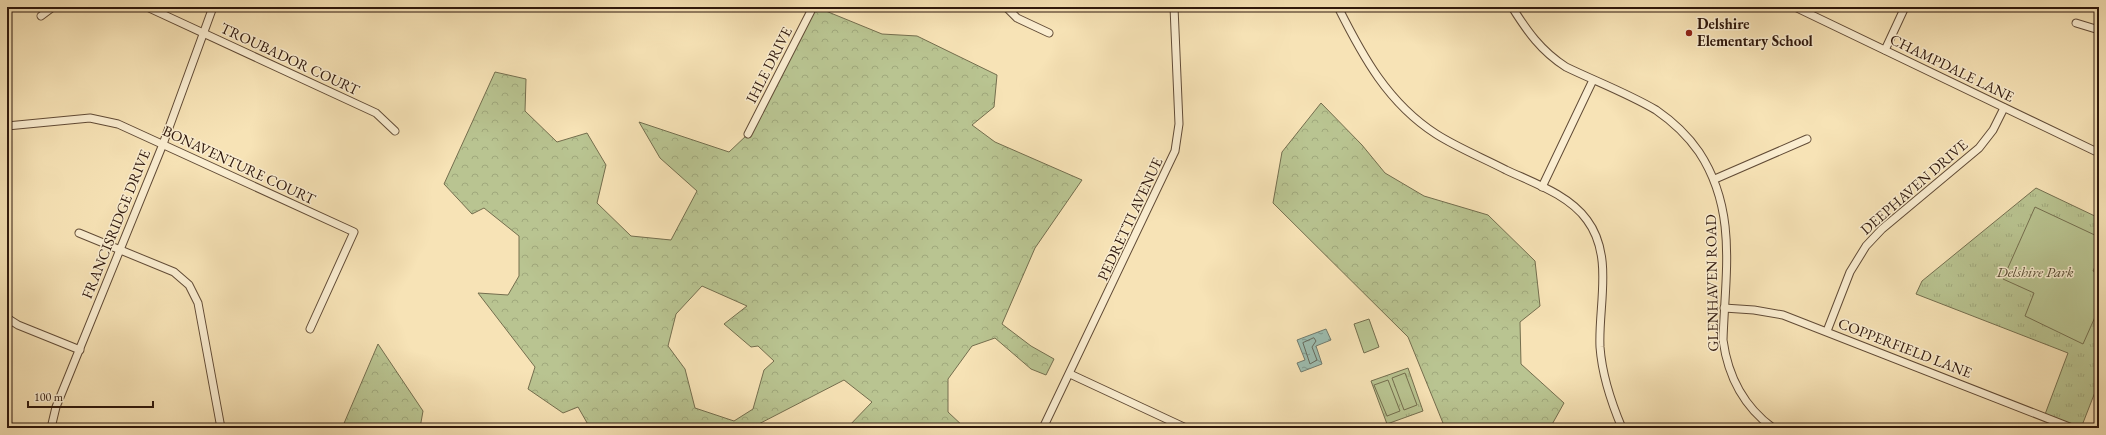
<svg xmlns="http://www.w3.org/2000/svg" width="2106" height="435" font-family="'EB Garamond',serif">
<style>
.grass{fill:url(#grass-tufts);stroke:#746e4e}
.forest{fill:url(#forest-crowns);stroke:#746e4e;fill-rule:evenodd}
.pitch{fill:#b9c491;stroke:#746e4e}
.water{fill:url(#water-ripples);stroke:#717c6f}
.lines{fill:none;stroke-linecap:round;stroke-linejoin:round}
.shore{stroke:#666b5e;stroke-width:1}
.minor-casing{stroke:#614b36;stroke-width:9}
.minor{stroke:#faedd0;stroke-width:7}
.poi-dot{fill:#8f2418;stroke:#faedd0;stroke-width:1.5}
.labels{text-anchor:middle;stroke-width:3;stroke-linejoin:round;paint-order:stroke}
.poi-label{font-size:15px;font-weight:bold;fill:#2f180c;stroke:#faedd0;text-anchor:start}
.street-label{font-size:15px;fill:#2f180c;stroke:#faedd0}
.park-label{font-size:15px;font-style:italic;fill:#584c34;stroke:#faedd0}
</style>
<defs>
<pattern id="grass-tufts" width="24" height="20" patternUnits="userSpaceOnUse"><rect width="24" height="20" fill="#b9c491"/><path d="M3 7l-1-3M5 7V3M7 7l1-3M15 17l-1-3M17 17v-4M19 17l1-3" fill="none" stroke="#9fa87c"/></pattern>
<pattern id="forest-crowns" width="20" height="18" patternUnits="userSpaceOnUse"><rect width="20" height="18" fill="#b9c491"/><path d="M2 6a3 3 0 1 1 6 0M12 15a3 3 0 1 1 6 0" fill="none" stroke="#9fa87c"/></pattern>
<pattern id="water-ripples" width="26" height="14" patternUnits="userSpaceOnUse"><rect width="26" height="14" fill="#9dbeb1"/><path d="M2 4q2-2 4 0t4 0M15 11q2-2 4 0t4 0" fill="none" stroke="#80998e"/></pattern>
</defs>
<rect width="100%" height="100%" fill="#f7e3b6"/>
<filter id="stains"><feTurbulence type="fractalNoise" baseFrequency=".005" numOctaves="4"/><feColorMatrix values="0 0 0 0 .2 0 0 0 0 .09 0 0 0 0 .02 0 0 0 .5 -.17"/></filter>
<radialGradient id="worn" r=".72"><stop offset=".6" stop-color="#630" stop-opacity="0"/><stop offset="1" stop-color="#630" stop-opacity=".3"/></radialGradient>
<!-- grass -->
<g class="grass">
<path d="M2036,188l63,30v164l-18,46h-9l-28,-11 24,-64 -152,-59 6,-13z"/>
<path d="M1408,368l15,43 -36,13 -16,-43z"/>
</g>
<!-- forest -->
<g class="forest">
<path d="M816,7l66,27 35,2 80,39 -3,32 -22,18 23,17 87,38 -47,68 -33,76 29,22 23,13 -8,16 -15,-6 -36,-31 -23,8 -24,33v33l17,16h-118l25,-26 -28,-22 -93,48h-161l-12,-21 -15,6 -35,-24 7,-22 -57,-74 30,2 11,-19v-40l-35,-28 -12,6 -28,-30 51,-112 31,7 -1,32 32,31 30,-9 19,32 -9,38 34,33 40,4 26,-49 -37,-33 -21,-36 90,30 19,-18zM702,286l45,20 -23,18 27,23 7,-1 16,15 -10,9 -11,39 -19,12 -39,-13 -10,-39 -17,-23 8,-32z"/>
<path d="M1321,103l41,42 23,28 39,23 64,19 47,46 5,45 -20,16 1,42 43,39 -14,25h-105l-37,-91 -135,-134 9,-51z"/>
<path d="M378,344l45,67 -3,17h-78z"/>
</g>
<!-- pitch -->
<g class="pitch">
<path d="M2035,207l64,30v21l-6,13 6,3v34l-16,36 -58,-28 9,-23 -31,-14z"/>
<path d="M1369,319l10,28 -15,6 -10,-29z"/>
<path d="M1405,373l12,32 -13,5 -12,-32z"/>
<path d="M1388,380l12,31 -13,5 -13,-31z"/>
</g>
<!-- water -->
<path class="water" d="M1326,329l5,11 -15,6 6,18 -21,8 -4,-9 8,-3 -8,-20z"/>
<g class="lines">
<!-- shore -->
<path class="shore" d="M1314,338l2,3 -4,6 5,13 -7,4 -7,-21z"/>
<defs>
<g id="minor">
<path d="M147,7l229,106 19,18"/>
<path d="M1006,7l11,11 32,15"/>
<path d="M1338,7c25,50 50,96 98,127 22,14 47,24 70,36 28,13 63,25 81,50 27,36 11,86 13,127 2,28 11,55 22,81"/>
<path d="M1512,7c15,24 29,44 54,60 29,14 61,26 90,43 16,11 32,26 43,42 39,59 26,122 24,188 5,37 20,66 50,88"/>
<path d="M1795,7l304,146"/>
<path d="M41,16l12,-9"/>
<path d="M2076,23l23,7"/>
<path d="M1885,50l20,-43"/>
<path d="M7,126l83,-8 28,6 236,108 -44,97"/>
<path d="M748,134l65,-127"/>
<path d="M1715,179l92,-40"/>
<path d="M1542,187l51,-107"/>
<path d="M79,233l95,39 15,13 9,18 23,125"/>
<path d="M1724,308l30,2 29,5 289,113"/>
<path d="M7,318l11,7 62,25"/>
<path d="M1827,331l23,-59 16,-26 16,-17 97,-81 14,-18 11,-22"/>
<path d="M1070,374l116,54"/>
<path d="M51,428l5,-21 107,-263 50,-137"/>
<path d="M1043,428l132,-277 4,-27 -5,-117"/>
</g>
</defs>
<!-- minor casing -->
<use href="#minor" class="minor-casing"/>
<!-- minor -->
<use href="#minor" class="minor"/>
</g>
<!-- markers -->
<circle class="poi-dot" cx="1689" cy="33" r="4"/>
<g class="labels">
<!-- poi labels -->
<g class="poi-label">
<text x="1697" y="29">Delshire<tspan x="1697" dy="17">Elementary School</tspan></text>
</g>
<!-- street labels -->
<g class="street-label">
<text transform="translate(290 59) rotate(25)" y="5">TROUBADOR COURT</text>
<text transform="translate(769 65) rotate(-63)" y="5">IHLE DRIVE</text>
<text transform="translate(1952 68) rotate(26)" y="5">CHAMPDALE LANE</text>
<text transform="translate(239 165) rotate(25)" y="5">BONAVENTURE COURT</text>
<text transform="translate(1914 187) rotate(-41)" y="5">DEEPHAVEN DRIVE</text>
<text transform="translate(1130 219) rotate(-65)" y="5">PEDRETTI AVENUE</text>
<text transform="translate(116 224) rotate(-68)" y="5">FRANCISRIDGE DRIVE</text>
<text transform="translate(1712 283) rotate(-91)" y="5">GLENHAVEN ROAD</text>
<text transform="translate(1905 348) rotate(21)" y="5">COPPERFIELD LANE</text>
</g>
<!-- park labels -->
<g class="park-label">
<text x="2035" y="277">Delshire Park</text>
</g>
</g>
<!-- margin -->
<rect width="2106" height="435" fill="none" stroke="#f7e3b6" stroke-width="24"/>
<rect x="8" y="8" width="2090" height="419" fill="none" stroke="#2f180c" stroke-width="2"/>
<rect x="12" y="12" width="2082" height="411" fill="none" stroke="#2f180c"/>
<!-- scale -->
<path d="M28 401v6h125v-6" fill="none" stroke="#2f180c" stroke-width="2"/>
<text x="34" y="401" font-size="12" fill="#2f180c" stroke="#faedd0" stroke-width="3" paint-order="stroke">100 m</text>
<rect width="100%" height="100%" filter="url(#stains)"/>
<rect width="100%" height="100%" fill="url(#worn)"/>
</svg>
